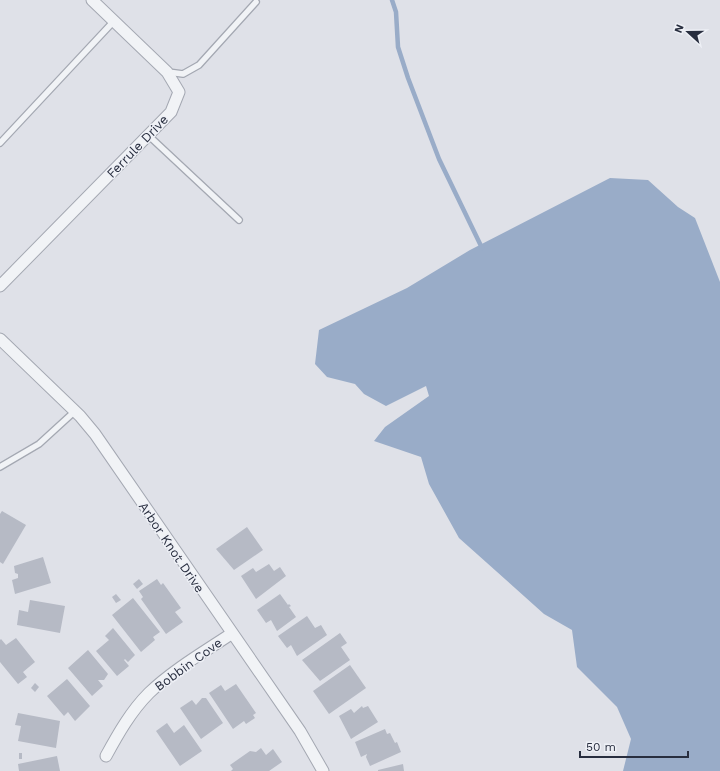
<svg xmlns="http://www.w3.org/2000/svg" width="720" height="771" font-family="'Work Sans',sans-serif">
<style>
.water{fill:#99acc8}
.lines{fill:none;stroke-linecap:round;stroke-linejoin:round}
.stream{stroke:#99acc8;stroke-width:4.5}
.building{fill:#b6bac5}
.service-casing{stroke:#a4a8b2;stroke-width:8}
.minor-casing{stroke:#a4a8b2;stroke-width:13}
.service{stroke:#f1f3f6;stroke-width:5.5}
.minor{stroke:#f1f3f6;stroke-width:11}
.labels{text-anchor:middle;stroke-width:3;stroke-linejoin:round;paint-order:stroke}
.street-label{font-size:13px;fill:#282e3f;stroke:#eef0f6}
</style>
<rect width="100%" height="100%" fill="#dfe1e8"/>
<!-- water -->
<path class="water" d="M610,178l38,2 30,27 17,11 25,64v489h-97l8,-32 -14,-32 -40,-40 -5,-37 -28,-16 -85,-76 -30,-54 -8,-27 -47,-16 11,-14 44,-31 -3,-10 -40,20 -22,-12 -9,-10 -28,-7 -12,-13 4,-34 88,-42 63,-38z"/>
<g class="lines">
<!-- stream -->
<path class="stream" d="M392,0l4,12 2,35 10,31 31,81 43,89"/>
</g>
<!-- building -->
<g class="building">
<path d="M2,511l24,14 -23,39 -3,-2v-48z"/>
<path d="M247,527l16,23 -29,20 -18,-21z"/>
<path d="M43,557l8,26 -36,11 -3,-14 6,-2v-4l-3,-1 -1,-7z"/>
<path d="M269,564l5,7 6,-4 6,9 -30,23 -15,-23 12,-8 3,4z"/>
<path d="M139,579l4,5 -6,5 -4,-5z"/>
<path d="M157,579l4,6 2,-2 18,25 -6,4 8,10 -17,12 -25,-35 2,-2 -4,-6z"/>
<path d="M116,594l5,6 -5,3 -4,-6z"/>
<path d="M280,594l8,11 1,-1 2,2 -2,1 7,10 -19,14 -6,-11 -5,3 -9,-13z"/>
<path d="M133,598l27,34 -7,5 2,3 -14,12 -29,-37z"/>
<path d="M30,600l35,6 -5,27 -43,-8 2,-15 9,2z"/>
<path d="M307,616l8,12 6,-3 6,10 -30,21 -6,-11 -4,3 -9,-12z"/>
<path d="M113,628l22,27 -7,7 -3,-3 -1,1 5,6 -12,10 -21,-25 13,-11 -4,-4z"/>
<path d="M340,633l7,10 -6,4 9,13 -30,21 -18,-21z"/>
<path d="M16,638l19,24 -12,10 4,5 -9,7 -18,-22v-22l1,-1 5,6z"/>
<path d="M88,650l20,24 -4,6h-6l5,6 -11,10 -24,-28z"/>
<path d="M350,665l16,23 -37,26 -16,-23z"/>
<path d="M67,679l23,27 -15,15 -7,-9 -4,4 -17,-20z"/>
<path d="M35,683l4,4 -4,5 -4,-4z"/>
<path d="M236,684l20,29 -3,2 2,3 -9,6 -2,-3 -11,8 -24,-36 12,-8 4,6z"/>
<path d="M202,698h4l17,25 -22,16 -21,-31 12,-8 4,5z"/>
<path d="M362,706l1,2 5,-2 10,16 -27,17 -12,-23 12,-7 3,4z"/>
<path d="M18,713l42,8 -4,27 -38,-7 3,-15 -6,-1z"/>
<path d="M167,723l7,10 10,-8 18,26 -22,15 -24,-35z"/>
<path d="M385,729l2,5 3,-1 5,10 2,-1 4,10 -31,14 -4,-9 1,-3 -6,3 -6,-15z"/>
<path d="M261,748l5,7 7,-6 9,13 -13,9h-38l2,-2 -3,-4 20,-14 6,1z"/>
<rect x="19" y="753" width="3" height="6"/>
<path d="M57,756l3,15h-41l-1,-7z"/>
<path d="M403,764l1,7h-26v-1z"/>
</g>
<g class="lines">
<defs>
<g id="service">
<path d="M168,72l15,2 16,-9 57,-63"/>
<path d="M148,135l91,85"/>
<path d="M0,143l114,-122"/>
<path d="M0,467l39,-23 35,-32"/>
</g>
<g id="minor">
<path d="M0,286l171,-174 8,-20 -12,-20 -75,-72"/>
<path d="M0,339l80,77 15,18 205,297 23,40"/>
<path d="M106,756c12,-22 25,-45 43,-63 24,-23 55,-41 82,-59"/>
</g>
</defs>
<!-- service casing -->
<use href="#service" class="service-casing"/>
<!-- minor casing -->
<use href="#minor" class="minor-casing"/>
<!-- service -->
<use href="#service" class="service"/>
<!-- minor -->
<use href="#minor" class="minor"/>
</g>
<g class="labels">
<!-- street labels -->
<g class="street-label">
<text transform="translate(137 146) rotate(-46)" y="5">Ferrule Drive</text>
<text transform="translate(172 547) rotate(56)" y="5">Arbor Knot Drive</text>
<text transform="translate(188 664) rotate(-36)" y="5">Bobbin Cove</text>
</g>
</g>
<!-- north arrow -->
<g transform="translate(688 32) rotate(291)" stroke="#eef0f6" stroke-width="3" paint-order="stroke">
<path d="M0-3L7 15L0 10L-7 15Z" fill="#282e3f"/>
<text y="-6" font-size="11" font-weight="bold" text-anchor="middle" fill="#282e3f">N</text>
</g>
<!-- scale -->
<path d="M580 751v6h108v-6" fill="none" stroke="#282e3f" stroke-width="2"/>
<text x="586" y="751" font-size="12" fill="#282e3f" stroke="#eef0f6" stroke-width="3" paint-order="stroke">50 m</text>
</svg>
